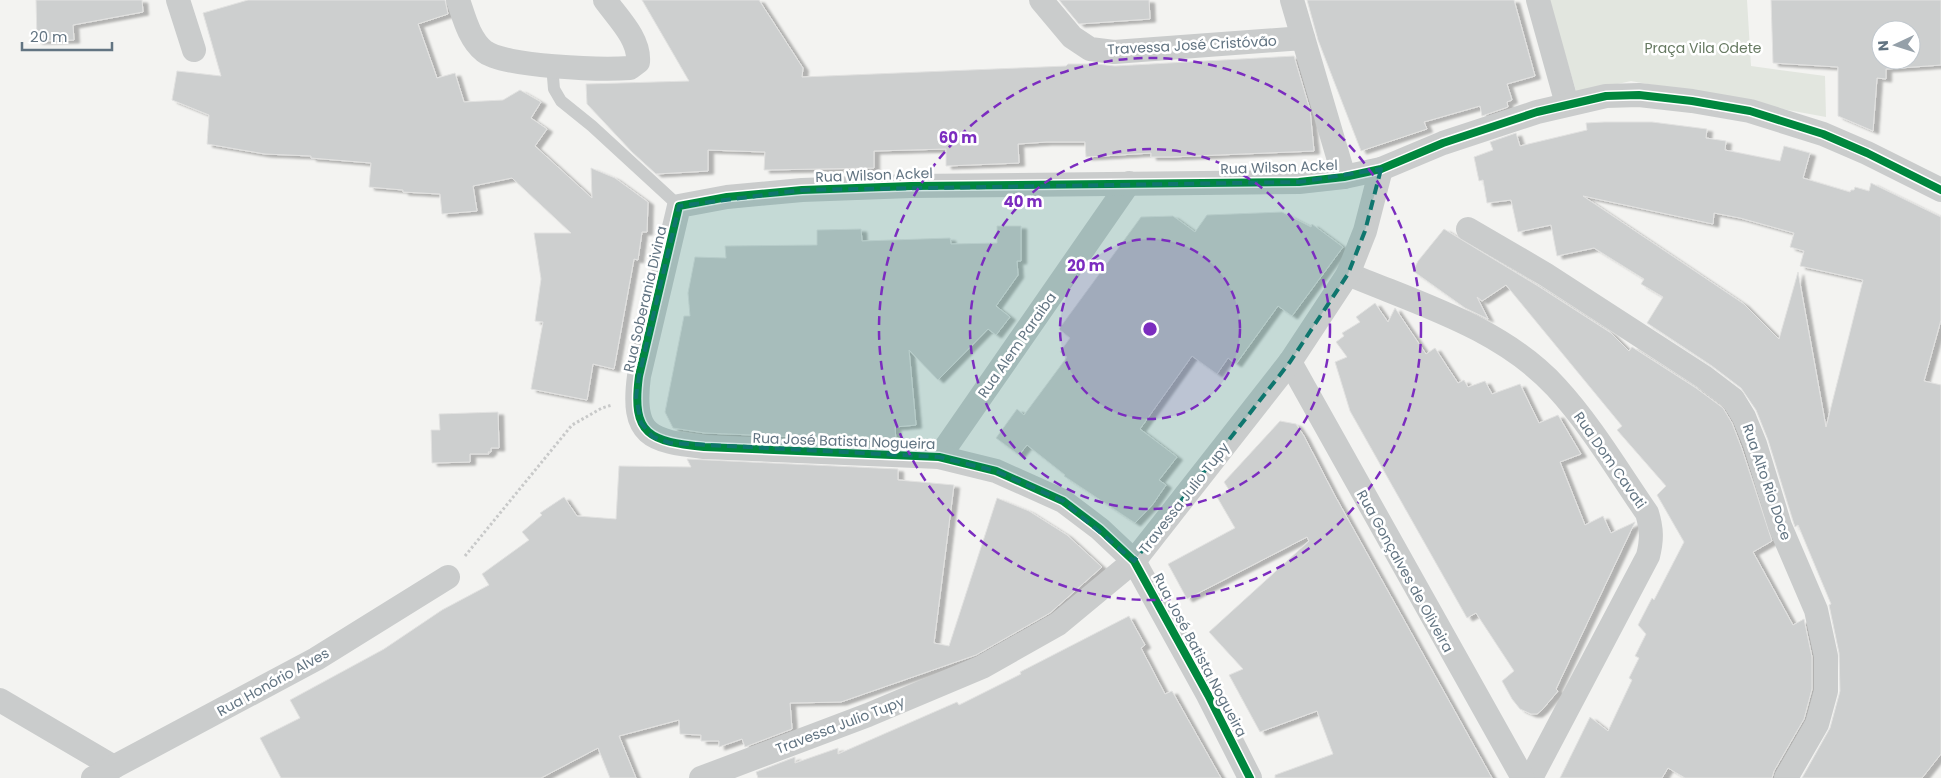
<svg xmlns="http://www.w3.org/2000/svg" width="1941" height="778" font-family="Poppins,sans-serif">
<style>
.green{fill:#e2e6df}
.building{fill:#cdcfcf;stroke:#e2e2e1;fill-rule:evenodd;filter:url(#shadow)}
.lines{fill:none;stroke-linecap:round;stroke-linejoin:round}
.path{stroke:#c8c9c9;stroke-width:3;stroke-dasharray:2.5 2.5;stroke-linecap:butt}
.lane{stroke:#cacccc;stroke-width:12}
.street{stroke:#cacccc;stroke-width:24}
.cycleway-casing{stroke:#fff;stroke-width:11}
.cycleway{stroke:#00873e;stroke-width:8}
.marked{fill:#0f766e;fill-opacity:0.2;stroke:#0f766e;stroke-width:4;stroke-dasharray:10 6;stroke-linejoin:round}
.ring{fill:none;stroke:#7b2cbf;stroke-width:2.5;stroke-dasharray:9 6}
.labels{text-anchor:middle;stroke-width:5;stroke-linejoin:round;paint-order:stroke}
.street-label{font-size:14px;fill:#627482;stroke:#fff}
.park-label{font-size:14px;fill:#667961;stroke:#fff}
.centre{fill:#7b2cbf;stroke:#fff;stroke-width:2.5}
.ring-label{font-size:15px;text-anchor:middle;font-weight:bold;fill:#7b2cbf;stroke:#fff;stroke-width:5;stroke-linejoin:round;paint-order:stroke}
</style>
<defs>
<filter id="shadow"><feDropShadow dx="5.5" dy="3" stdDeviation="1" flood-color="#0004"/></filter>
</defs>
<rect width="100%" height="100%" fill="#f3f3f1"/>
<!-- green -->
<path class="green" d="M1549,0h198l4,66 74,10 1,41 -195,-36 -49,11 -6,-1z"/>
<!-- building -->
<g class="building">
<path d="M36,0h106l1,12 -70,13 1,15 -37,1z"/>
<path d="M248,0h197l3,14 -30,10 19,54 18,-5 9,29 39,-2 17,-10 21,12 -10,16 16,11 -12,17 57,52 -1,-30 24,10 33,24 -1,30h-5l-4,28 -4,-1 -20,110 -21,-5 -6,36 -56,-11 12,-67 -8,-1 6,-42 -7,-46h37l-59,-55 -39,8 4,25 -35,3 -2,-20 -37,-2v-2l-34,-3 2,-24 -60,-5v-2l-46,-2 -58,-10 2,-29 -37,-15 5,-29 44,5 -18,-63z"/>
<path d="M642,0h117l44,68 -1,9 264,-11 2,-2h28l19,2 179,-10 16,54 4,41 -144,6h-19v-4l-65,4 -1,-15h-39l-28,2 1,19 -73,3v-17l-72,2v17l-110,2 1,-18 -57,-2v21l-52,3 -24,-22 -45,-48 -1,-20 103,-3z"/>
<path d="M1059,0h90l1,19 -71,5z"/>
<path d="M1307,0h207l21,76 -28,8 5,16 -5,2 1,5 -26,9 -2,-10 -56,16 3,7 -66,22 -43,-111z"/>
<path d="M1771,0h170v65l-55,4v10l-9,-1 -4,53 -35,-15v-49l-65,-4zM1881,30h30v30h-30z"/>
<path d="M1604,122h48l55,7 -1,9 20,3 -1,9 55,11 4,-15 26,7 -7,25 47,14 1,-2h3l1,-3 14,4 2,-8 70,34v103l-17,61 17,4v369l-19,24h-120l28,-50 10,-37 -1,-38 -10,-48 2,-1 -33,-79 -3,2 -2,-6 -25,-81 -12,-30 -15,-22 -29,-22 -65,-43 16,-26 -22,-13 3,-5 -50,-31 -37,8 -6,-31 -33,7 -7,-32 -24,3 -4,-23 -4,1 -5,-24 19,-7 -3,-8 26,-9 4,13 67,-16 -1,-7zM1583,196l130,28 1,-11 26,5 54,15 -4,14 14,4 -4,15 63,14 -37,147 -28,-155 -19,67 -35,-35z"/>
<path d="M1282,212l29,15 1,-3 31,23 -51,69 -14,-10 -42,58 -8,-6 -11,16 -25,-18 -52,73 37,28 -18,23 7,5 -13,19 -18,19 -71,-47 1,-1 -38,-30 -8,10 -23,-17 21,-29 7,6 43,-58 -7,-5 10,-14 -11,-9 82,-112 32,-1 22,16 12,-17z"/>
<path d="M997,226h24v35h-4l1,14 -22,31 14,11 -14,18 -8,-6 -50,51 -29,-30 7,75 -21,2 1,14 -191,-8 -32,-5 -8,-16 19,-96h6l-2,-23 7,-36 31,1 -1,-12 92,-1v-15l44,-1 1,12 88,-3 1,6 46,-1z"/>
<path d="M1444,229l94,57 73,47 18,18 3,-4 64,41 27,20 9,15 10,26 30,92 -19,11 40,73 11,-6 8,38v32l-8,30 -30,52 -2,7h-87l-17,-10 -6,10h-102l30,-61 18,14 24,-51 -3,-2 10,-20 -4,-2 11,-22 -8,-9 14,-27 2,2 30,-58 -27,-47 9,-9 -49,-56 5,-4 -116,-141 -24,16 -5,-4 11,22 -23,-11 -52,-37 5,-10z"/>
<path d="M1375,303l13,19 7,-14 31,46 9,-6 23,35 6,-3 4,7 17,-6 7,13 28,-10 19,39 19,-8 23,39 -21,8 25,63 18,-9 8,17 24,-11 -79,167 2,2 -16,19 -5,4h-6l-11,-5 -8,-10 -10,-18 12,-10 -38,-58 -9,5 -117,-207 -15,-49 12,-5 -11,-15 8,-6 -2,-3 18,-11 -4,-5z"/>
<path d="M498,412l1,36h-8v4h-3l1,2h-19v8l-38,1 -1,-33h9l-1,-16z"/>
<path d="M1280,421l16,3 8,12 30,58 158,284h-217v-3l58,-21 -16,-43 -57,21 -31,-57 14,-6 -34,-37 100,-91 -2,-4 -120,62 -19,-35 67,-36 -18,-31 12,-7 -5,-8z"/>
<path d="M687,459l211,10v11l56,5 -20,158 15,3 48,-148 32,13 38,24 35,32 -52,46 -74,42 -135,47 -51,1 2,26 -47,18 -3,-8 -23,8v-6h-18v-6l-21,-1 -1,-14 -60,16 17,42h-26l-12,-30 -57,30h-260l-21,-40 40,-20 -10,-18 94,-51 58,-39 47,-25 -7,-11 47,-34 -7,-8 20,-17 -2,-2 24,-16 13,19 39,3 3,-53 72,1z"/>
<path d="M1129,616l16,29 -4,3 24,46 7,-3 49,87h-463l-2,-6 39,-15v6l43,-15v6l119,-52 2,3 62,-31 -1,-2z"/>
</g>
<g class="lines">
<!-- path -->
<path class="path" d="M465,556l107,-131 30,-17 10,-3"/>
<!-- lane -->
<path class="lane" d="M552,65l2,24 7,12 31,25 87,80"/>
<!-- street -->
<g class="street">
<path d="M178,0l16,50"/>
<path d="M458,0c6,17 11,39 26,51 19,16 119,19 146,17l8,-6c2,-23 -20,-44 -33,-62"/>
<path d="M1041,0l31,37 18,12 24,3 189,-14"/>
<path d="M1292,0l52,177"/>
<path d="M1538,0l29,104"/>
<path d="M1468,229l77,45 159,103 29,22 11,18 11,27 25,82 36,84 10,46v35l-9,33 -31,54"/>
<path d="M1348,274c71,30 154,54 208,113 35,38 62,84 91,126 5,16 5,27 1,43l-117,222"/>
<path d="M1290,362l233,416"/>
<path d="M939,457l190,-274"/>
<path d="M0,700l114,67"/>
<path d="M93,778l223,-119 132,-82"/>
<path d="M701,778l167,-63 114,-48 76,-43 76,-63 156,-199 58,-88 17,-43 16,-62"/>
<path d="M1250,778l-42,-83 -74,-134 -34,-32 -37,-28 -67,-30 -57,-14 -235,-10c-54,-6 -73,-11 -65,-71l40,-170 48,-9 75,-7 109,-4 388,-4 45,-5 37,-8 62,-26 94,-31 69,-16 33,-1 53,6 58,10 73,23 44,19 74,37"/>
</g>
<defs>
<path id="cycleway" d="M1250,778l-42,-83 -74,-134 -34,-32 -37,-28 -67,-30 -57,-14 -235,-10c-54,-6 -73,-11 -65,-71l40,-170 48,-9 75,-7 109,-4 388,-4 45,-5 37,-8 62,-26 94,-31 69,-16 33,-1 53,6 58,10 73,23 44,19 74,37"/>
</defs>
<!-- cycleway casing -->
<use href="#cycleway" class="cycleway-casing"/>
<!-- cycleway -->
<use href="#cycleway" class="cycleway"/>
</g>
<!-- marked area -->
<path class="marked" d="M1381,169l-16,62 -17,43 -58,88 -156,199 -71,-60 -67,-30 -57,-14 -269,-14 -17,-6 -12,-14 -5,-26 3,-21 40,-170 123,-16 497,-8z"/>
<!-- distance rings -->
<circle cx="1150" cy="329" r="90" fill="#7b2cbf" fill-opacity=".12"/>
<g class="ring">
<circle cx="1150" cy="329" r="90"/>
<circle cx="1150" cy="329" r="180"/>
<circle cx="1150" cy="329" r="271"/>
</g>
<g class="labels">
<!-- street labels -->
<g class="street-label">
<text transform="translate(1192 45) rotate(-3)" y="5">Travessa José Cristóvão</text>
<text transform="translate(1279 167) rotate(-2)" y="5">Rua Wilson Ackel</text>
<text transform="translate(874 175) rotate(-2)" y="5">Rua Wilson Ackel</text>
<text transform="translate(645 299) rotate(-77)" y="5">Rua Soberania Divina</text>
<text transform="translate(1017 345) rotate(-55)" y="5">Rua Alem Paraiba</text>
<text transform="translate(844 441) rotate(2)" y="5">Rua José Batista Nogueira</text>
<text transform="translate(1610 460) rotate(55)" y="5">Rua Dom Cavati</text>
<text transform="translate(1767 482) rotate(71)" y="5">Rua Alto Rio Doce</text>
<text transform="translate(1184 498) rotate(-52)" y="5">Travessa Julio Tupy</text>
<text transform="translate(1405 571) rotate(61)" y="5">Rua Gonçalves de Oliveira</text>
<text transform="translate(1200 655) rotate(62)" y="5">Rua José Batista Nogueira</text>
<text transform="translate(273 682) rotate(-29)" y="5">Rua Honório Alves</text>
<text transform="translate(840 725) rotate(-21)" y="5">Travessa Julio Tupy</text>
</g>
<!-- park labels -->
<g class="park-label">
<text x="1703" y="53">Praça Vila Odete</text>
</g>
</g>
<circle cx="1150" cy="329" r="8" class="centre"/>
<g class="ring-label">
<text x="958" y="143">60 m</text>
<text x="1023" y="207">40 m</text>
<text x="1086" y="271">20 m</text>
</g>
<!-- north arrow -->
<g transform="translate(1896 45) rotate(266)"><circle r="24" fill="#ffffff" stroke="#c0c7cd"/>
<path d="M0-4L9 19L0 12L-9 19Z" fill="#95a0a9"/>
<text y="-8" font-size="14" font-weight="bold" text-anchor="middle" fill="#627482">N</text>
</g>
<!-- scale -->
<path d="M22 42v8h90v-8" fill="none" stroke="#627482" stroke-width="2.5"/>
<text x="30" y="42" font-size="15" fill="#627482" stroke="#ffffff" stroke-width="4" paint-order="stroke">20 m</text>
</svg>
